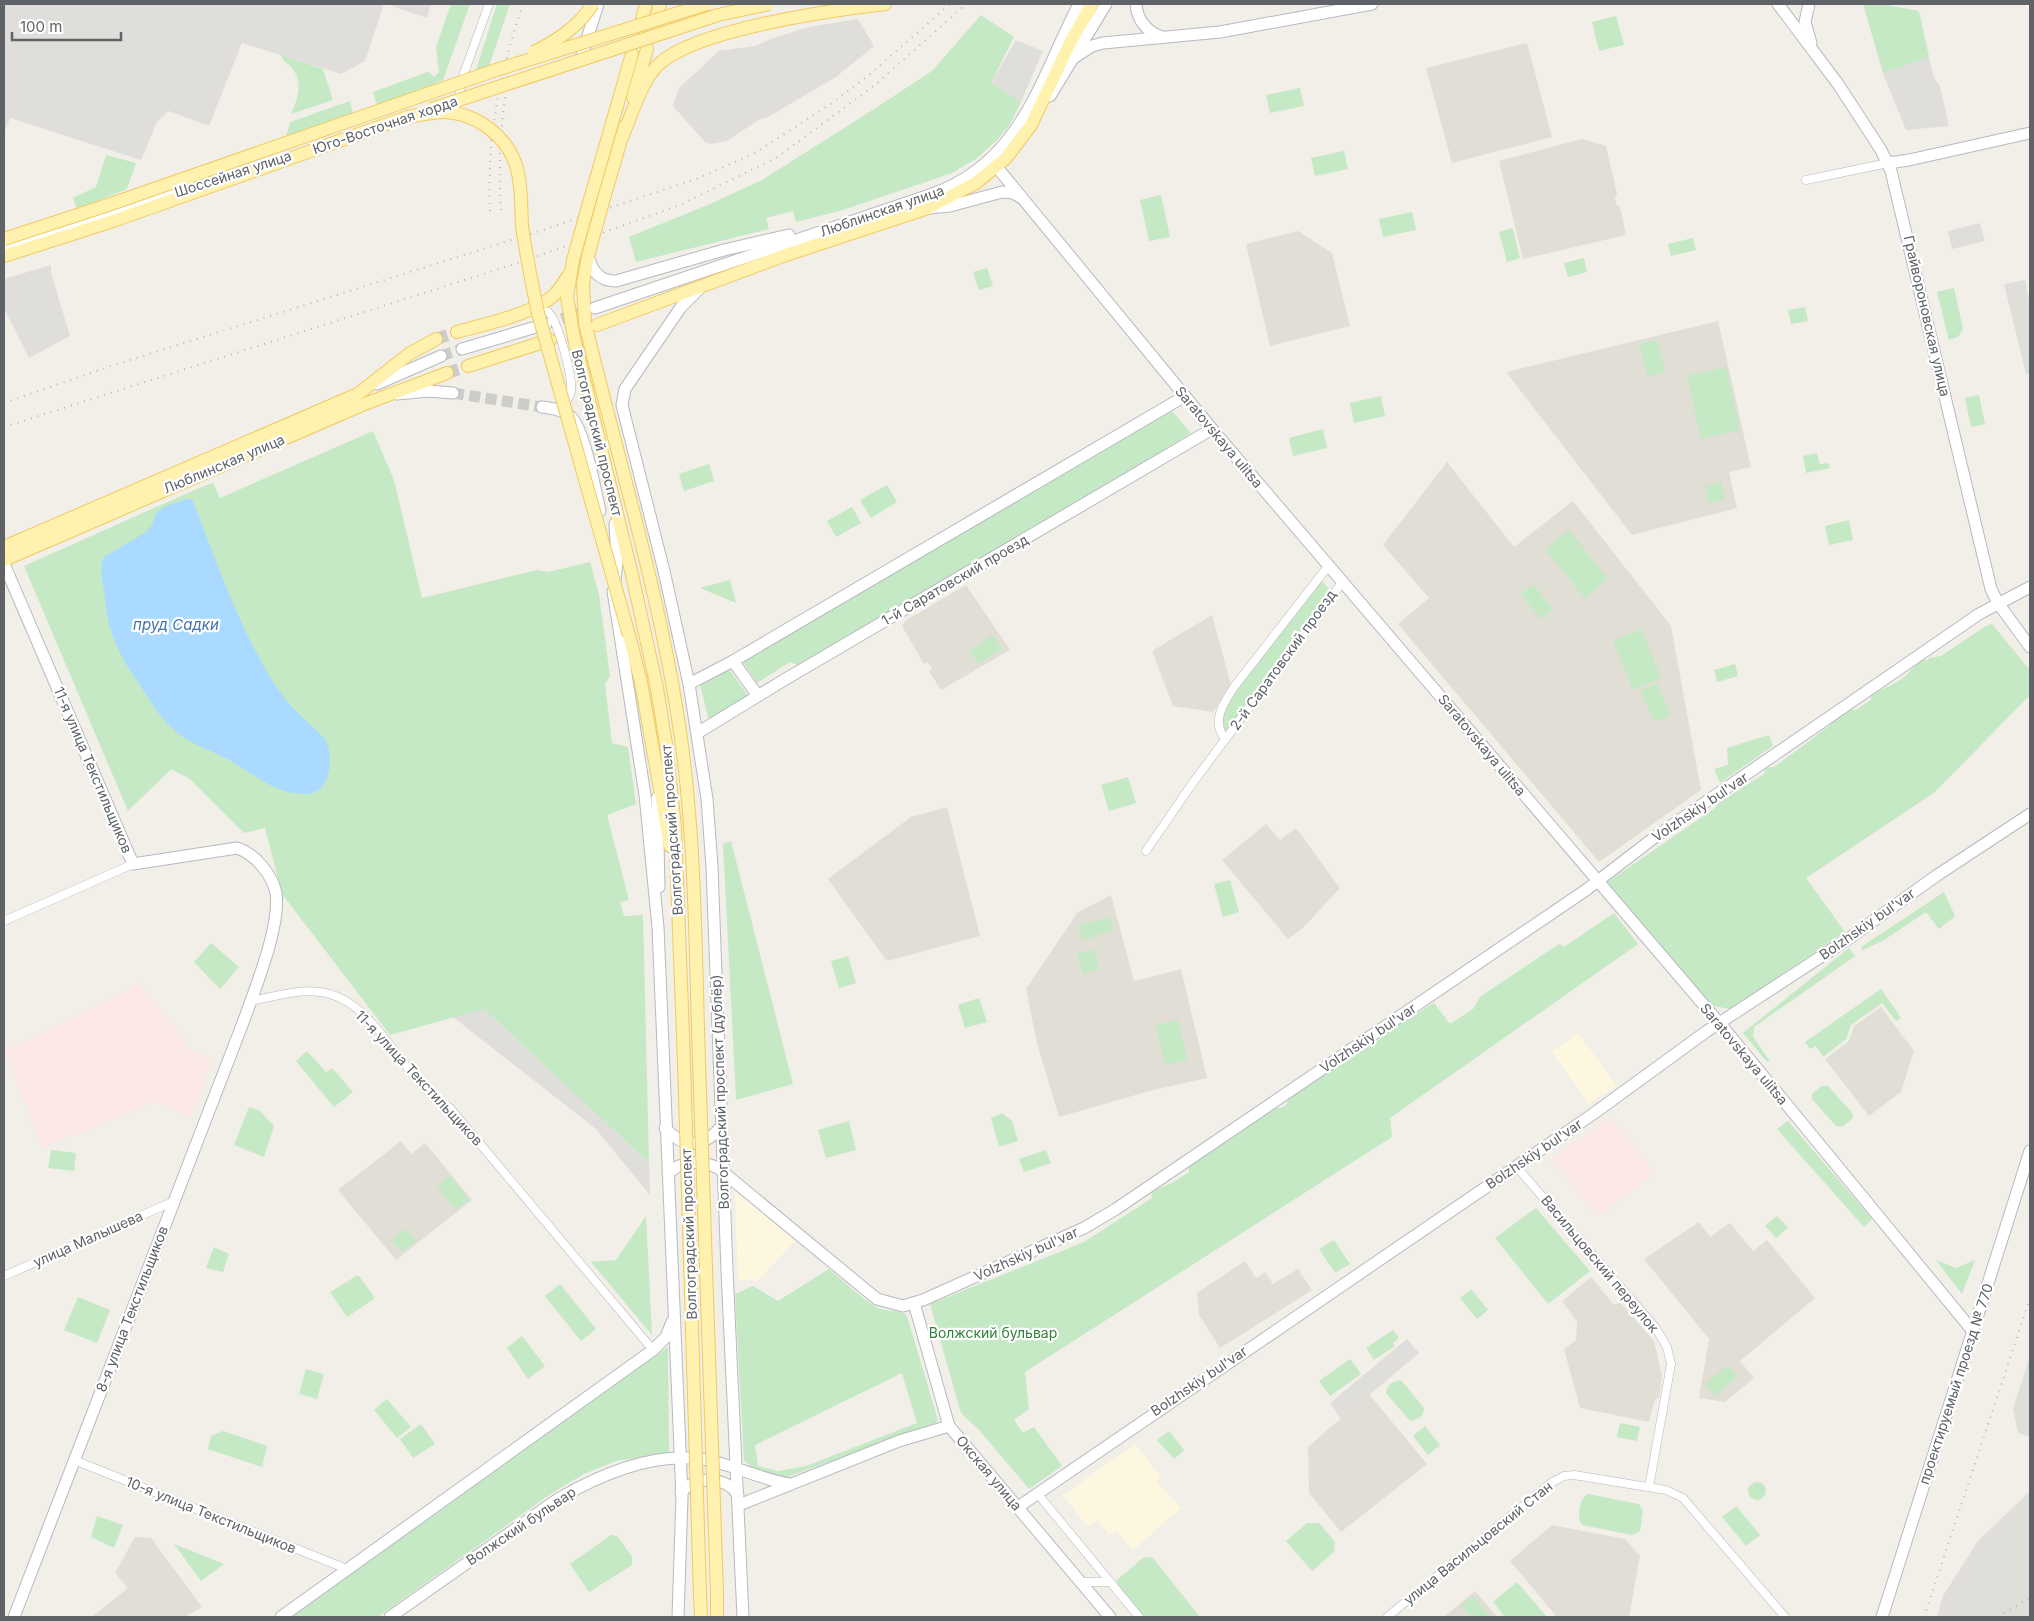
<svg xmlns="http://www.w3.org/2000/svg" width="2034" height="1621" font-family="Inter,sans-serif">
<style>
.commercial{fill:#fef7e0}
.industrial{fill:#e0deda}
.education{fill:#e1ded6}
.medical{fill:#fce8e6}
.green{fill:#c5e8c5;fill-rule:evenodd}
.water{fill:#aadaff}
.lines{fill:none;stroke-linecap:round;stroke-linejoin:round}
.secondary-tunnel{stroke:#ccccc8;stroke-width:11;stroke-dasharray:11 5.5;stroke-linecap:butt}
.primary-tunnel{stroke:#ccccc8;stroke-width:12;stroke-dasharray:12 6;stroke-linecap:butt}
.street-casing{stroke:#b5b8bc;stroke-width:9}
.secondary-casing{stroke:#b6babf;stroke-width:13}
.primary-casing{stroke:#f2c960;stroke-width:14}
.street{stroke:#fff;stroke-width:8}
.secondary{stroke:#fff;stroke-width:11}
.primary{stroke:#fff2af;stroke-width:12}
.rail{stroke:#b6b7b8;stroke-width:2;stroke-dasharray:1 6;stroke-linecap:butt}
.primary-bridge-casing{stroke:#f2c960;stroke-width:14;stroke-linecap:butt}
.primary-bridge{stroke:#fff2af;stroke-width:12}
.labels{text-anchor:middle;stroke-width:4.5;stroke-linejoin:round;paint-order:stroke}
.street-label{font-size:14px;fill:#5f6368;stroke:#fff}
.park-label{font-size:14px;fill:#348238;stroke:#fff}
.water-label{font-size:15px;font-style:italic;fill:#4174aa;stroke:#fff}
</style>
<rect width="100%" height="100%" fill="#f1efe8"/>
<!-- commercial -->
<g class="commercial">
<path d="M1578,1033l39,53 -29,18 -36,-52z"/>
<path d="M735,1190l60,51 -39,42 -4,-4 -14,2z"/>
<path d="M1135,1444l26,33 -4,5 24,26 -48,42 -17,-19 -7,4 -11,-15 -10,7 -25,-32z"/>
</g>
<!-- industrial -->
<g class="industrial">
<path d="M4,4h380l-19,57 -24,13 -99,-31 -33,83 -40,-15 -12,11 -16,38 -131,-42 -6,16z"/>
<path d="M386,4h45l-4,14z"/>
<path d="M858,19l16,27 -38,31 -68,40 -8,2 -33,22 -17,3 -5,-2 -32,-36 6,-18 40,-37 36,-5 18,-8 36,-11z"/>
<path d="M1016,40l27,11 -22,51 -30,-19z"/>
<path d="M1929,57l5,21 6,8 9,40 -43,4 -23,-57z"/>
<path d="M1980,223l5,18 -33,8 -4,-18z"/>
<path d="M51,265v8l19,63 -41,22 -25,-50v-29z"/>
<path d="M2025,280l5,26v67l-4,1 -22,-90z"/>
<path d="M484,1009l165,154 1,32 -54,-66 -143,-112z"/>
<path d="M1407,1339l12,14 -78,66 -11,-16z"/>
<path d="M2030,1356v81l-12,-4 -5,-24z"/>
<path d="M2030,1491v126h-93l6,-21 35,-55z"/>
</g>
<!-- education -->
<g class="education">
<path d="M1527,43l25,94 -100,26 -26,-95z"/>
<path d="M1582,139l24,7 11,48 -2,4 1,6 4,3 6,28 -103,24 -24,-98z"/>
<path d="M1298,231l34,22 18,73 -80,20 -24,-102z"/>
<path d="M1718,321l33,146 -22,5 8,36 -105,27 -126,-163z"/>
<path d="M1447,462l67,85 59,-46 98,125 30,164 -102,72 -201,-238 31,-26 -46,-53z"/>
<path d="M966,585l44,65 -69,40 -12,-19 3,-2 -4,-7 -4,2 -22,-38 3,-5z"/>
<path d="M1212,615l19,70 -18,27 -40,-6 -21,-55z"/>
<path d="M947,807l33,129 -93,25 -59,-82 83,-62z"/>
<path d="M1266,824l14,16 16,-12 44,60 -37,40 -15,11 -66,-79z"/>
<path d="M1111,895l23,86 47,-12 26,109 -54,12 -94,27 -22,-74 -11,-54 52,-77z"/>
<path d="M1881,1007l33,44 -13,41 -32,24 -44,-57 24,-18 5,-15z"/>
<path d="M401,1141l10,13 14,-11 47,57 -76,60 -58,-70z"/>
<path d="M1699,1222l11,15 20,-14 23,28 14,-11 48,58 -75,63 14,17 -29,24 -26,-4 10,-59 -65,-80z"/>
<path d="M1245,1261l11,17 9,-6 8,12 25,-15 14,21 -92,58 -21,-33 -2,-22z"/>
<path d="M1591,1277l22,27 8,-1 33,38 8,35 -3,22 -4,1 -6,23 -69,-14 -16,-59 12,-9 1,-18 -15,-21z"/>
<path d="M1369,1394l58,70 -86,68 -32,-39 -1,-46z"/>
<path d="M1552,1525l73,14 15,17 -11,61h-72l-47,-56z"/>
<path d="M135,1537l16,1 51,69 -17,10h-93l36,-29 -13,-15z"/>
<path d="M1475,1591l22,26h-53z"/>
</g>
<!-- medical -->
<g class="medical">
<path d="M138,983l48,58 -2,7 28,13 -21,55 -36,-14 -112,46 -39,-98z"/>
<path d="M1611,1117l45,55 -58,44 -47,-57z"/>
</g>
<!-- green -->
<g class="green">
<path d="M451,4h19l-27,76 -19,9 -47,16 -4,-13 52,-19 4,-1 5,5 5,-5 -3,-25z"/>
<path d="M497,4h13l-20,59v8l-15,2z"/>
<path d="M1863,4h19l37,7 10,46 -46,16z"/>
<path d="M981,15l33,22 -23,46 30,19 -12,24 -12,14 -21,19 -24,14 -109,37 -47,12 -3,-11 -27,7 3,11 -133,33 -7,-25 81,-33 52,-24 109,-69 61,-40z"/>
<path d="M1616,16l8,29 -25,6 -7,-29z"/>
<path d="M281,55l42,14 10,31 -42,14c7,-15 13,-33 0,-47 -5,-5 -9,-6 -10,-12z"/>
<path d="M1300,88l4,18 -34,7 -4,-18z"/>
<path d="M350,101l3,14 -67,22 4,-15z"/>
<path d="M1344,151l4,18 -33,7 -4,-18z"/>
<path d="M106,155l30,8 -9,26 -50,20 -4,-11 23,-11z"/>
<path d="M1161,195l9,42 -21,4 -9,-41z"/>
<path d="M1412,212l4,18 -33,7 -4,-18z"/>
<path d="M1511,228l2,2 7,28 -13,4 -8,-30z"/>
<path d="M1693,238l3,12 -25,6 -3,-12z"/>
<path d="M1584,258l3,14 -19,5 -4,-14z"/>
<path d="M987,268l6,18 -14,4 -6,-18z"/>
<path d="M1954,288l9,41 -5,8 -9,3 -12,-48z"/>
<path d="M1805,307l3,14 -17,3 -3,-14z"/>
<path d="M1657,340l8,32 -18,4 -7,-32z"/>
<path d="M1726,367l14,63 -39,9 -14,-63z"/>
<path d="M1979,395l6,29 -14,3 -6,-29z"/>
<path d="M1381,396l4,20 -31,7 -4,-20z"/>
<path d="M1171,410l20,23 -90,57 -303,175 -8,-3 -33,21 -15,-22z"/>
<path d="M1323,429l4,19 -34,8 -4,-18z"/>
<path d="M373,431l21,49 28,118 115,-28 11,2 42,-10 9,33 11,81 -5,8 7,59 16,4 8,57 -29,11 22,85 -9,2 4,14 19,-1 6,248 -165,-154 -94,26 -108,-141 -17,-66 -21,5 -54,-54 -19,-10 -43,42 -104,-245 175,-78 14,-5 7,15z"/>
<path d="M1817,453l3,11 8,-1 2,5 -24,5 -3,-17z"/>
<path d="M709,464l5,17 -30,10 -5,-17z"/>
<path d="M1721,482l4,17 -16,4 -3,-17z"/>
<path d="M887,485l10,17 -26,16 -11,-18z"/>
<path d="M852,507l9,16 -25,14 -9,-16z"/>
<path d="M1849,520l4,20 -24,5 -4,-19z"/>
<path d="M1569,530l39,49 -23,19 -40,-49z"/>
<path d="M1320,579l10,11 -105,143 -3,-16 14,-26z"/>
<path d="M730,580l6,23 -36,-15z"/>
<path d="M1533,584l20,25 -12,10 -20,-25z"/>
<path d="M1992,624l38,46v25l-95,97 -129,86 39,54 -114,77 -18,-3 -107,-123 109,-75 2,-4 47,-30 2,-6 8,-1 18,-13 37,-28 6,-8 16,-8h5l15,-10v-6c9,-3 25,-11 32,-16 9,-7 11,-14 21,-19l3,2 2,-3 12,-2 45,-30z"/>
<path d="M1641,629l20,49 -28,12 -20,-49z"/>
<path d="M993,635l9,14 -24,15 -9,-14z"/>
<path d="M1735,664l3,12 -21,6 -3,-12z"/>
<path d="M729,669l20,28 -40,24 -9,-37z"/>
<path d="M1657,683l13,32 -16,7 -14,-31z"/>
<path d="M1769,735l4,11 -53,37 -6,-14 14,-4 -1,-17z"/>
<path d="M1128,777l8,26 -27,8 -8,-26z"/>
<path d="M731,841l62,243 -57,16 -13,-256z"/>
<path d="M1230,880l9,32 -16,5 -9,-33z"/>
<path d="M1944,892l11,24 -16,13 -13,-17 -42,28 -21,10 -2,-3z"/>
<path d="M1614,913l24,31 -248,174 2,19 -367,235 4,37 -15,11 9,13 11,-6 28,39 -33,23 -49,-58 -19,-18 -31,-109 154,-62 68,-44 -1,-6 21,-9 17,-11 -1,-5 21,-16 7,-2 6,-8 11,-3 39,-31 9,1 5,-3 5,-11 75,-48h6l15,-14 47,-29 16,21 23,-15 8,-13 72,-48 7,-4 4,3z"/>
<path d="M1109,917l4,14 -31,9 -4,-15z"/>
<path d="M211,943l28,24 -19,22 -26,-27z"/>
<path d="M1849,948l6,8 -101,71 -1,10 17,24 -3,1 -24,-29z"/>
<path d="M1094,950l5,19 -16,5 -6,-20z"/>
<path d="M848,956l8,27 -17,5 -8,-27z"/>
<path d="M1881,989l20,29 -5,3 -14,-18 -31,22 -5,14 -23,18 -7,-11 -6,3 -5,-7z"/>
<path d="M979,998l8,24 -22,6 -7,-23z"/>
<path d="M1178,1020l9,40 -22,5 -9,-40z"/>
<path d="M307,1051l19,21 6,-4 21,24 -19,15 -38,-46z"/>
<path d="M1822,1086h6l25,28 -1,5 -10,8 -6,-1 -24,-27v-5z"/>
<path d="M249,1107l11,4 14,15 -10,31 -30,-12z"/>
<path d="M1002,1113l10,8 6,20 -19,6 -8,-29z"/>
<path d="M849,1121l7,29 -30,8 -8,-28z"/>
<path d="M1788,1121l84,98 -8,8 -87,-98z"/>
<path d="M51,1150l25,3 -2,18 -26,-3z"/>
<path d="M1046,1150l5,13 -27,9 -5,-13z"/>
<path d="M450,1176l19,24 -13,10 -19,-24z"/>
<path d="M1536,1208l54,63 -42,33 -53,-66z"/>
<path d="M646,1216l6,119 -61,-73 25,-2z"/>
<path d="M1777,1216l11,12 -12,10 -11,-12z"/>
<path d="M406,1229l10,12 -15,11 -10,-12z"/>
<path d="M1334,1240l16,24 -15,9 -16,-24z"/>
<path d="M214,1247l15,7 -6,18 -17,-4z"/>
<path d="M1936,1260l20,8 19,-8 -13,34z"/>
<path d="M829,1269c16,13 31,29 49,39 9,4 23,1 29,8l31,104 -2,3 -152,55 -33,-9v-3l-7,-5 -9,-167 18,-8 25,15zM902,1373l15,50 -111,43 -28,5 -20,-5 -3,-21z"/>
<path d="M358,1275l17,23 -28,19 -17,-25z"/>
<path d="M560,1284l36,45 -15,12 -36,-45z"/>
<path d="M1471,1289l17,21 -11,9 -17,-21z"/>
<path d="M78,1297l32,13 -13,33 -33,-13z"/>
<path d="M1393,1330l6,8 -6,5 2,3 -21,14 -8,-12z"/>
<path d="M522,1336l23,30 -17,13 -21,-31z"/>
<path d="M668,1347l1,106 -53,8 -32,13 -32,19 -174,124h-86z"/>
<path d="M1350,1359l11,15 -31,22 -11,-15z"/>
<path d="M1728,1365l10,11 -23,20 -10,-12z"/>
<path d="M306,1369l18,5 -7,25 -18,-5z"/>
<path d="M1401,1380l23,28 -1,5 -3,5 -10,3 -24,-28c1,-9 7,-12 15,-13z"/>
<path d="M387,1399l24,28 -14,11 -23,-28z"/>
<path d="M1620,1423l20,4 -3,14 -20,-4z"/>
<path d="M421,1424l14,20 -22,14 -13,-19z"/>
<path d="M1425,1426l15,19 -12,10 -15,-19z"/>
<path d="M223,1431l44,15 -5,21 -54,-18 3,-13z"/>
<path d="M1169,1431l15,19 -10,9 -17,-19z"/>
<circle cx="1757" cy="1491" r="9"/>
<path d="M1588,1494l51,10 4,7 -3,20 -8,4 -50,-10c-6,-8 -3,-26 6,-31z"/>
<path d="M1736,1506l24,29 -14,11 -24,-29z"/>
<path d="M97,1516l26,9 -9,23 -23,-11z"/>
<path d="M1307,1523h12l16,19 -1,10 -22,19 -26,-30z"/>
<path d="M611,1535l6,1 15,21v8l-43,27 -19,-28z"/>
<path d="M174,1544l50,20 -23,17z"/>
<path d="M1150,1557l3,1 47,59h-57l-25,-29 -1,-8 26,-22z"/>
<path d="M1517,1582l30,35h-42l-12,-15z"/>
<path d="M1473,1596l16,19 -2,2h-16l-10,-12z"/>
</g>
<!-- water -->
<path class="water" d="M186,499l6,1 2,4c23,59 50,137 86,188 12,17 30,32 45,47 9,17 7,54 -19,55 -29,1 -51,-19 -75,-33 -16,-9 -35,-15 -51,-26 -18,-14 -28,-31 -40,-50 -19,-26 -33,-54 -35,-87 -1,-13 -7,-27 -1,-41l42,-25 6,-7 4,-12 8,-6z"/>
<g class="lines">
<!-- secondary-tunnel -->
<g class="secondary-tunnel">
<path d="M546,324l33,-11"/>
<path d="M441,356l21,-7"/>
<path d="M453,393l89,14"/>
</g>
<!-- primary-tunnel -->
<g class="primary-tunnel">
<path d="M436,339l21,-7"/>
<path d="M447,373l21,-7"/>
</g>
<defs>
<g id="street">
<path d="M459,97l4,-21 26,-72"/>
<path d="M1806,180l82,-17"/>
<path d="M535,309l13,3c10,8 25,66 23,79 -1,6 -4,10 -8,13"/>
<path d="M1225,739c-14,-18 -2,-35 9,-52l95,-122"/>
<path d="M1146,851l46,-67 151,-203"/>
<path d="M4,921l129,-57"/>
<path d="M251,1001c21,-4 47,-12 69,-9 58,7 81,90 130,116l203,242"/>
<path d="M1516,1166l139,161 12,20 4,17 -22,123"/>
<path d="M4,1276l168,-74"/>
<path d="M74,1460l273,109"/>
<path d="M1037,1493l102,124"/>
<path d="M1081,1582h29"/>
<path d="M1387,1617l164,-134 13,-7 10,-1 92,15 17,8 102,119"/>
</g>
<g id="secondary">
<path d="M1136,4c1,16 11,28 26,33"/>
<path d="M1778,4l60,80 43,66 10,21 100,418 7,14 32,44"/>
<path d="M1809,4l-4,18 6,21"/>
<path d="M581,58l17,-54"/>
<path d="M1072,59l20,-13 11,-3 117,-11 152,-28"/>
<path d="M1050,96l56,-92"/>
<path d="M991,160l221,269 520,609 240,292"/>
<path d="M1888,163l21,-3 121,-27"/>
<path d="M929,208l21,-2 52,-14 11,1 7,4"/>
<path d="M4,246l189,-60"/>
<path d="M588,256c4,15 11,25 28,25l108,-31 65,-15"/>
<path d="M699,289l-18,18 -56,82 -3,16 42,166 25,113 18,115 5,68 15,403 16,347"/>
<path d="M595,308l335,-113c92,-32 109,-114 149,-191"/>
<path d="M462,349l84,-25"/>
<path d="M377,384l64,-28"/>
<path d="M397,394l32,-3 24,2"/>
<path d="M542,407c9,1 22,3 29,10 14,14 24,73 29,94"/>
<path d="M4,564l129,300 104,-16c18,6 35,26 39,45 5,32 -21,96 -32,127l-230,597"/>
<path d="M615,581l2,-21 -2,-36"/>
<path d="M613,591l32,204 13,132 24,570 -4,120"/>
<path d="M733,661l25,35"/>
<path d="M689,684l44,-23 452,-265"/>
<path d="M699,732l85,-52 428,-251"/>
<path d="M657,798l2,89"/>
<path d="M665,1128c19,21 38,20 56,-1"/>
<path d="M668,1173c15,-13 33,-13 50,-5l159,131 26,7 20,-6 161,-72 32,-19 470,-319 69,-53 324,-223 51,-27"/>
<path d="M914,1303l35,123 161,191"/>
<path d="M681,1493c14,-18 45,-17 57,2"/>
<path d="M739,1505l160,-64 50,-15"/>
<path d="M1018,1507l575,-393 114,-83 141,-92 88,-63 94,-62"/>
<path d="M281,1617l372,-267 13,-13 6,-15"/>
<path d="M390,1617l168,-118c43,-25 98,-49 150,-39 27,6 53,19 81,24"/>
<path d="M1882,1617l148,-466"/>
</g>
<g id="primary">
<path d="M654,23l6,-19"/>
<path d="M640,27l6,-23"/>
<path d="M633,97l14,-48"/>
<path d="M623,135c10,-23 18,-54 36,-71 38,-35 174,-54 226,-60"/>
<path d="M604,198l21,-72"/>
<path d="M589,203l43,-149"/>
<path d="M4,256l109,-35 294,-104"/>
<path d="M588,256l-5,28 2,39c31,129 71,258 92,389 19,115 18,234 22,350"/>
<path d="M573,260l-6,37 7,41 58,237 25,113 9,56 9,82 9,236"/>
<path d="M597,325l186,-69 142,-47 51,-26 30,-25 25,-33 40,-84 21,-37"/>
<path d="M457,332c28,-8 77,-18 97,-37 6,-6 10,-13 14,-19"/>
<path d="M468,366l82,-26"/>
<path d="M4,547l354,-153 51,-40 27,-15"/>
<path d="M4,560l358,-155 85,-32"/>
<path d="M629,635l12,47 29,164"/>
<path d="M717,1593v24"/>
<path d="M700,1595l1,22"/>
</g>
</defs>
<!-- street casing -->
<use href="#street" class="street-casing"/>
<!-- secondary casing -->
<use href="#secondary" class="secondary-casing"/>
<!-- primary casing -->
<use href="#primary" class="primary-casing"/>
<!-- street -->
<use href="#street" class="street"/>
<!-- secondary -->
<use href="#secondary" class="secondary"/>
<!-- primary -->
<use href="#primary" class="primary"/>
<!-- rail -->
<g class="rail">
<path d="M501,210c-3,-47 -1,-96 10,-142"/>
<path d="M490,211c-3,-76 9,-135 33,-207"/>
<path d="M4,403l107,-37 429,-135 159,-53 56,-25 77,-50 37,-28 81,-71"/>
<path d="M4,427l520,-166 156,-56 96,-47 99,-73 91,-81"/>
<path d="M1924,1617l106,-319"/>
<path d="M1998,1617l32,-19"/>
</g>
<defs>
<g id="primary-bridge">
<path d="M534,52c24,-12 44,-25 59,-48"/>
<path d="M431,109l287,-94 51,-11"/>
<path d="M407,117c11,-2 23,-4 34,-5 36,0 70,26 77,61 4,18 3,36 4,53 4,29 10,58 16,87l91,322"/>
<path d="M4,239l104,-34 388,-135 211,-66"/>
<path d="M588,256l16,-58"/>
<path d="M573,260l16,-57"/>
<path d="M684,1062l16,533"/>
<path d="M699,1062l18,531"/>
</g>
</defs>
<!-- primary-bridge casing -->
<use href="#primary-bridge" class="primary-bridge-casing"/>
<!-- primary-bridge -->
<use href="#primary-bridge" class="primary-bridge"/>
</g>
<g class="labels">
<!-- street labels -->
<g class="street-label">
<text transform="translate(385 125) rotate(-19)" y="5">Юго-Восточная хорда</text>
<text transform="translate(233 174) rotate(-18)" y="5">Шоссейная улица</text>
<text transform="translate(882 211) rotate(-19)" y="5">Люблинская улица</text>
<text transform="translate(1927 316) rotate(77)" y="5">Грайвороновская улица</text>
<text transform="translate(597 433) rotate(76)" y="5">Волгоградский проспект</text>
<text transform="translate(1219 437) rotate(50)" y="5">Saratovskaya ulitsa</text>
<text transform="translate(224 464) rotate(-23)" y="5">Люблинская улица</text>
<text transform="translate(955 580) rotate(-30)" y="5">1-й Саратовский проезд</text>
<text transform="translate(1283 660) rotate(-54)" y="5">2-й Саратовский проезд</text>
<text transform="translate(1482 745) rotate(50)" y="5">Saratovskaya ulitsa</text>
<text transform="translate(93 770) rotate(67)" y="5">11-я улица Текстильщиков</text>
<text transform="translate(1700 807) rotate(-34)" y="5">Volzhskiy bul'var</text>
<text transform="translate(672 830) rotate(-94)" y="5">Волгоградский проспект</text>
<text transform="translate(1867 924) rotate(-35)" y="5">Bolzhskiy bul'var</text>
<text transform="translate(1368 1038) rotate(-34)" y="5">Volzhskiy bul'var</text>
<text transform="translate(1744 1054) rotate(50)" y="5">Saratovskaya ulitsa</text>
<text transform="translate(419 1078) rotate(47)" y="5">11-я улица Текстильщиков</text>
<text transform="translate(720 1092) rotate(-92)" y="5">Волгоградский проспект (дублёр)</text>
<text transform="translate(1534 1154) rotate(-34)" y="5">Bolzhskiy bul'var</text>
<text transform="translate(689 1234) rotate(-92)" y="5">Волгоградский проспект</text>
<text transform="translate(88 1239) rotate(-24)" y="5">улица Малышева</text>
<text transform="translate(1026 1254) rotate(-24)" y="5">Volzhskiy bul'var</text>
<text transform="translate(1600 1264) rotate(50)" y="5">Васильцовский переулок</text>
<text transform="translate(132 1309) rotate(-69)" y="5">8-я улица Текстильщиков</text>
<text transform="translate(1199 1381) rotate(-34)" y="5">Bolzhskiy bul'var</text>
<text transform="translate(1956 1384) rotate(-72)" y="5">проектируемый проезд № 770</text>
<text transform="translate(989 1473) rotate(50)" y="5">Окская улица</text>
<text transform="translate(211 1515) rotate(22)" y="5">10-я улица Текстильщиков</text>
<text transform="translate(521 1526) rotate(-34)" y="5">Волжский бульвар</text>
<text transform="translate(1478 1543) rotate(-39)" y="5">улица Васильцовский Стан</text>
</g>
<!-- park labels -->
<g class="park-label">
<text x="993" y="1338">Волжский бульвар</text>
</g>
<!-- water labels -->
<g class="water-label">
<text x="176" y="630">пруд Садки</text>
</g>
</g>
<!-- border -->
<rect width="2034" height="1621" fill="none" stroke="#5f6368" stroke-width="10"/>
<!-- scale -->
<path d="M12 32v8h109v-8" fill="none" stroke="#5f6368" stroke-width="2.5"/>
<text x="20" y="32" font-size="15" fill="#5f6368" stroke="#ffffff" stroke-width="4" paint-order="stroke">100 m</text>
</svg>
